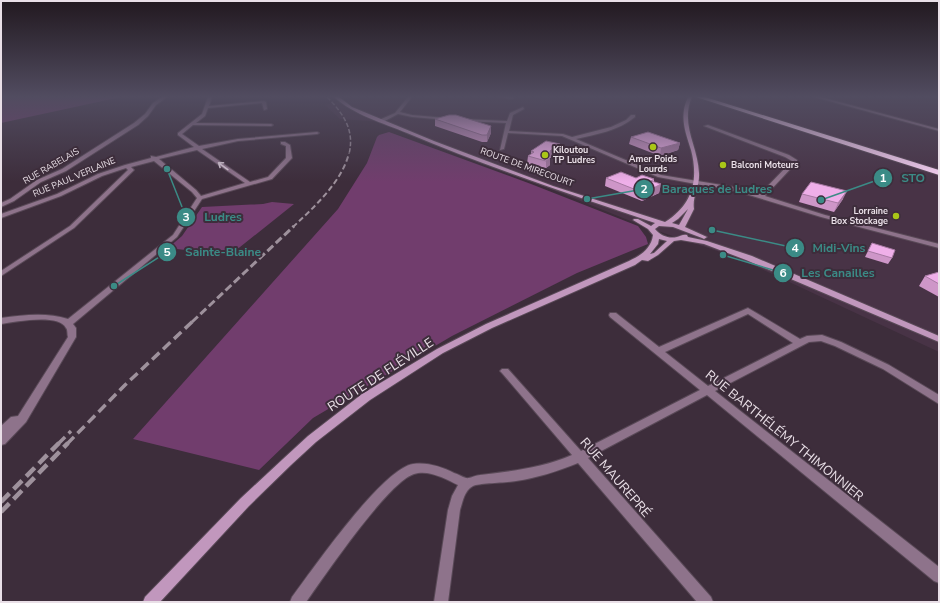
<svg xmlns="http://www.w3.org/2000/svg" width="940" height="603" font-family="'Nunito Sans',sans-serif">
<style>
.built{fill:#483346}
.green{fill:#713d6d}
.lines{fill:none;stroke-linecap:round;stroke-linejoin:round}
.street-casing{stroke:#594957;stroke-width:2}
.secondary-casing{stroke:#594957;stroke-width:2}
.highway-casing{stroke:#594957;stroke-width:2}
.street{fill:#8e738b;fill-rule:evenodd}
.secondary{fill:#c197bd;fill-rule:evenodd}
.highway{fill:#fdd5f8;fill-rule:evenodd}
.rail-far4{stroke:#9e919c;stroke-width:1.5;stroke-dasharray:4.5 2;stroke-linecap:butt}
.rail-far3{stroke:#9e919c;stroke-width:2;stroke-dasharray:5.5 3;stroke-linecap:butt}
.rail-far2{stroke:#9e919c;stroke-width:3;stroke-dasharray:8 3.5;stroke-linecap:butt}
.rail-far1{stroke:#9e919c;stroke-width:3.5;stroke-dasharray:10 5;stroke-linecap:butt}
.rail{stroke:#9e919c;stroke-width:4.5;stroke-dasharray:12 6;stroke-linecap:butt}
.wall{fill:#ce96c8}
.shaded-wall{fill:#a77aa3}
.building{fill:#efafe9;stroke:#a77aa3}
.oneway{stroke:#d7c9d5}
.poi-dot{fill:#aac718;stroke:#3d2d3b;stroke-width:1.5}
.labels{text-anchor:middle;stroke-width:4;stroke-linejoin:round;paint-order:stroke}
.far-poi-label{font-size:9px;font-weight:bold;fill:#e9dfe7;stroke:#3d2d3b;text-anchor:start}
.far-street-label{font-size:9px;fill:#e9dfe7;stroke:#3d2d3b}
.near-street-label{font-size:13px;fill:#e9dfe7;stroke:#3d2d3b}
.leader{fill:none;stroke:#3b8b86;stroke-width:1.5}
.callout-dot{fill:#3b8b86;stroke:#3d2d3b;stroke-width:1.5}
.mark-label{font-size:12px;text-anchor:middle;font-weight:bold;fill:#fff}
.callout-label{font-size:12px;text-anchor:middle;font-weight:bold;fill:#3b8b86;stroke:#3d2d3b;stroke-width:4;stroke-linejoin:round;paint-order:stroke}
</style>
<rect width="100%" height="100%" fill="#3d2d3b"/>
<!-- built -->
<path class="built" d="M350,97h589v255l-201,-94 -95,-32 -260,-104 -43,-3 -15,-14 26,-6z"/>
<!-- green -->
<g class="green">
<path d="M1,97h120l-120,26z"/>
<path d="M389,132l142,52 107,42 8,11 2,7 -71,29 -125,63 -139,82 -54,52 -126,-31 205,-230 29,-46 10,-26 2,-2z"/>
<path d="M272,202l22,2 -64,51 -62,-7 14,-12 20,-29 61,-3z"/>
</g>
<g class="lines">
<defs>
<g id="street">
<path d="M162,97h5l-11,8 -8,11 -10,9 -72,46 -25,11 -27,19 -13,6v-4l9,-4 27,-19 25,-11 72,-46 11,-9 8,-11z"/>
<path d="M208,97h4l-3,9 55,-5 2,1 1,7 -3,1 -2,-7 -54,5 -3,8 -9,7 75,1 2,1 -2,1 -78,-1 -11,9 17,12 39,-7 79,-7 2,1 -2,1 -79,7 -36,8 48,33 18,-5 18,-19v-12l-5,-2v-2h4l5,3 2,13 -20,21 -70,20 -25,38 -104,87 3,4v9l-50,85 -21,22 -4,1v-19l10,-9 7,-1 50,-79c-1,-3 0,-7 -2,-9 -7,-15 -52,-6 -65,-4v-6c23,-3 45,-6 67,1l105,-84 24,-37 -5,-6 -38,-31 -23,6 3,3 -1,1 -59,57 -73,48v-5l69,-45 58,-56 -2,-2 -24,8 -41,20 -60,22v-4l56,-20 41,-20 27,-9 26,-7v-2l5,1 38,-10 -16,-12v-2l24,-19zM197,150l48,33 -44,13 -5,-6 -37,-31z"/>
<path d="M408,97h4l-12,15 12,3 35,3 2,1 -2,1 -35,-3 -14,-3 -15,8h-4v-2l16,-7z"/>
<path d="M497,97h16l1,1 -2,1z"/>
<path d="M814,97h7l118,32v2z"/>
<path d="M523,107l1,2 -11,6 -4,16 54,3 9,3 39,-10 15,-7 5,-5h4v2c-17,14 -38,17 -59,22l85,36 79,13 20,6 32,-33 -7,-4 -81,-31 4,-1 81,30 8,5v2l-32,34 60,19 114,29v4l-118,-31 -82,-25 -81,-15 -96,-41 -54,-3 -4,16 -4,1 6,-27 -43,-2 -2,-1 2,-1 44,2 3,-8z"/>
<path d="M748,308l52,31 7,-3 15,-1 19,7 48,23 50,30v9l-56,-35 -48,-23 -14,-5 -12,1 -94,49 224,176v16l-5,-2 -227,-186 -119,63 123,139 2,5h-16l-119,-139c-20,8 -41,15 -62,18 -10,2 -36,2 -43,5 -9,5 -10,15 -13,24l-12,92h-14l14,-92 4,-14 6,-11c-12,-6 -30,-16 -44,-11 -26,8 -90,103 -108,128h-16l2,-5c21,-28 90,-128 121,-133 15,-2 29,3 41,9 4,1 8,4 12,5 3,1 10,-3 14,-3 32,-4 62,-7 92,-20l-70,-82 -2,-2 2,-2h6l73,82 119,-61 -90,-73 -1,-2 1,-2h6l43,34zM748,314l45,29 -85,43 -43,-34z"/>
</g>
<path id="secondary" d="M334,97h5l13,10 82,34 119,45 112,36c27,-17 34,-41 26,-72 -6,-19 -12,-34 -3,-53h4c-12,27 6,49 7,76 1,13 -7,24 -5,36l-9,18 22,10 -3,2 -2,-1 -29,-11 -14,-1 -4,3c6,7 14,10 22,8 4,-1 6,-3 10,-2l1,2 19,4 45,15 187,80v6l-193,-82 -42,-16 -23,-4 -7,1 -16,14 -10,6 -6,-1 -7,5 -143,63 -49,25 -73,47 -54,42 -25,23 -42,41 -89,96h-17l2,-5 96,-99 42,-39 25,-23 54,-42 75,-45 49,-25 143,-63c12,-6 22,-12 24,-26l-5,-6 -15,-9 1,-1h4l13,7 4,-3c-84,-28 -167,-56 -248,-90 -24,-10 -53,-18 -73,-36zM688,209l-9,16 -7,-2 6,-4zM659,239l8,2 -13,12 -4,1 8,-10z"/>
<path id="highway" d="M696,97h9l234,73v5z"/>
</defs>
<!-- street casing -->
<use href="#street" class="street-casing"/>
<!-- secondary casing -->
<use href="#secondary" class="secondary-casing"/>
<!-- highway casing -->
<use href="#highway" class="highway-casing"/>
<!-- street -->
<use href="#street" class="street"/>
<!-- secondary -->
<use href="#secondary" class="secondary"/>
<!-- highway -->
<use href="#highway" class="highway"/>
<!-- rail-far4 -->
<path class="rail-far4" d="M327,97c16,16 28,33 22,57"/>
<!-- rail-far3 -->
<path class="rail-far3" d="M293,227c21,-20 49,-45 56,-74"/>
<!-- rail-far2 -->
<path class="rail-far2" d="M192,322l102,-96"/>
<!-- rail-far1 -->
<g class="rail-far1">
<path d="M58,444l13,-13"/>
<path d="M67,444l58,-59 68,-64"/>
</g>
<!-- rail -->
<g class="rail">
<path d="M1,502l58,-59"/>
<path d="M1,512l67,-69"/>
</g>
</g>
<!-- wall -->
<g class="wall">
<path d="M435,119l56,14 -4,9h-5l-47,-16z"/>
<path d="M631,137l49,6 -2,7 -18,6 -31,-12z"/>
<path d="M560,144l-1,7 -9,7v7l-4,3 -19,-4 1,-8 3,-2v-3z"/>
<path d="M606,178h30l18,1v3l7,2 -2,9 -17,8 -37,-15z"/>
<path d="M802,194l41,5 -9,13 -35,-10z"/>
<path d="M872,243l20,15 -4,6 -23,-7z"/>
<path d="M939,272v25l-20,-11 6,-10z"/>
</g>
<!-- shaded-wall -->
<g class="shaded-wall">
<path d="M491,126v7l-4,9v-7z"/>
<path d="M680,143l-2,7 -18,6 1,-8z"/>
<path d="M560,144l-1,7 -9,7v-7z"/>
<path d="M550,158v7l-4,3v-7z"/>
<path d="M661,184l-2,9 -17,8 2,-8z"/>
<path d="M847,191l-4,8 -9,13 4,-9z"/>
</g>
<!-- building -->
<g class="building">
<path d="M449,115h7l35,11 -4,9h-5l-47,-16z"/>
<path d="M648,132l32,11 -19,5 -30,-11z"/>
<path d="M546,141l14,3 -10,7v7l-4,3 -18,-5 6,-4 -3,-1z"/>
<path d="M621,172l15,6 6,-3 12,4 -3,2 10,3 -17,9 -38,-15z"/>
<path d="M811,182l36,9 -9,12 -36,-9z"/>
<path d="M872,243l23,7 -3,8 -24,-7z"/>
<path d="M939,272v12l-14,-8z"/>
</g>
<!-- one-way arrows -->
<defs><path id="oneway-shaft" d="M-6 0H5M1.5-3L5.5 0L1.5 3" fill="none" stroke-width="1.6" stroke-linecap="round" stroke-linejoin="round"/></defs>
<use class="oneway" href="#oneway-shaft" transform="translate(223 166) rotate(-144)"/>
<!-- sky -->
<linearGradient id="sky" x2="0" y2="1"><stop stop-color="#221920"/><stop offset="0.53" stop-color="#514c60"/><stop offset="1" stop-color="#514c60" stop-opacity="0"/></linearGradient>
<rect width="940" height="182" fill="url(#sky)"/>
<!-- markers -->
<g class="poi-dot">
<circle cx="653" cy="147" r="4"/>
<circle cx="545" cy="155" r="4"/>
<circle cx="723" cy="165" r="4"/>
<circle cx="896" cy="216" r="4"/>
</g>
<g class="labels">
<!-- far-poi labels -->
<g class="far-poi-label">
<text x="553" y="153">Kiloutou<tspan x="553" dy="10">TP Ludres</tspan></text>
<text x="653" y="162" text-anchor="middle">Amer Poids<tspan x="653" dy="10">Lourds</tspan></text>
<text x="731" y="168">Balconi Moteurs</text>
<text x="888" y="214" text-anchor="end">Lorraine<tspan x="888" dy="10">Box Stockage</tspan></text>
</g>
<!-- far-street labels -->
<g class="far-street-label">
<text transform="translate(51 166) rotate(-30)" y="3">RUE RABELAIS</text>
<text transform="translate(527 167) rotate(20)" y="3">ROUTE DE MIRECOURT</text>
<text transform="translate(74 177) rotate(-23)" y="3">RUE PAUL VERLAINE</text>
</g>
<!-- near-street labels -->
<g class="near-street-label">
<text transform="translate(380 374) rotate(-33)" y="5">ROUTE DE FLÉVILLE</text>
<text transform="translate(785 435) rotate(39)" y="5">RUE BARTHÉLÉMY THIMONNIER</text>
<text transform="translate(616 477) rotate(49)" y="5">RUE MAUREPRÉ</text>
</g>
</g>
<!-- callouts -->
<path class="leader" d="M821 200L883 178M587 199L644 189M167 169L186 217M712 230L795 248M114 286L167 252M723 255L783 273"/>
<g class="callout-dot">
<circle cx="821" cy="200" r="4"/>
<circle cx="587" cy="199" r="4"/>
<circle cx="167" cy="169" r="4"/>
<circle cx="712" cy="230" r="4"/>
<circle cx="114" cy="286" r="4"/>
<circle cx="723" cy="255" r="4"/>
<circle cx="883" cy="178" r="10"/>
<circle cx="644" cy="189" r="10"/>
<circle cx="186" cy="217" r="10"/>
<circle cx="795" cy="248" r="10"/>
<circle cx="167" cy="252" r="10"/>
<circle cx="783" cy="273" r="10"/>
</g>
<g class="mark-label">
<text x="883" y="182">1</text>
<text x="644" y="193">2</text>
<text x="186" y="221">3</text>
<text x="795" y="252">4</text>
<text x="167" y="256">5</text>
<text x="783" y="277">6</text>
</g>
<g class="callout-label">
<text x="913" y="182">STO</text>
<text x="717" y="193">Baraques de Ludres</text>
<text x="223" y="221">Ludres</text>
<text x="839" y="252">Midi-Vins</text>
<text x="223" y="256">Sainte-Blaine</text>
<text x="838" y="277">Les Canailles</text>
</g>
<!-- border -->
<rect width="940" height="603" fill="none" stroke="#e9dfe7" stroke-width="4"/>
</svg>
